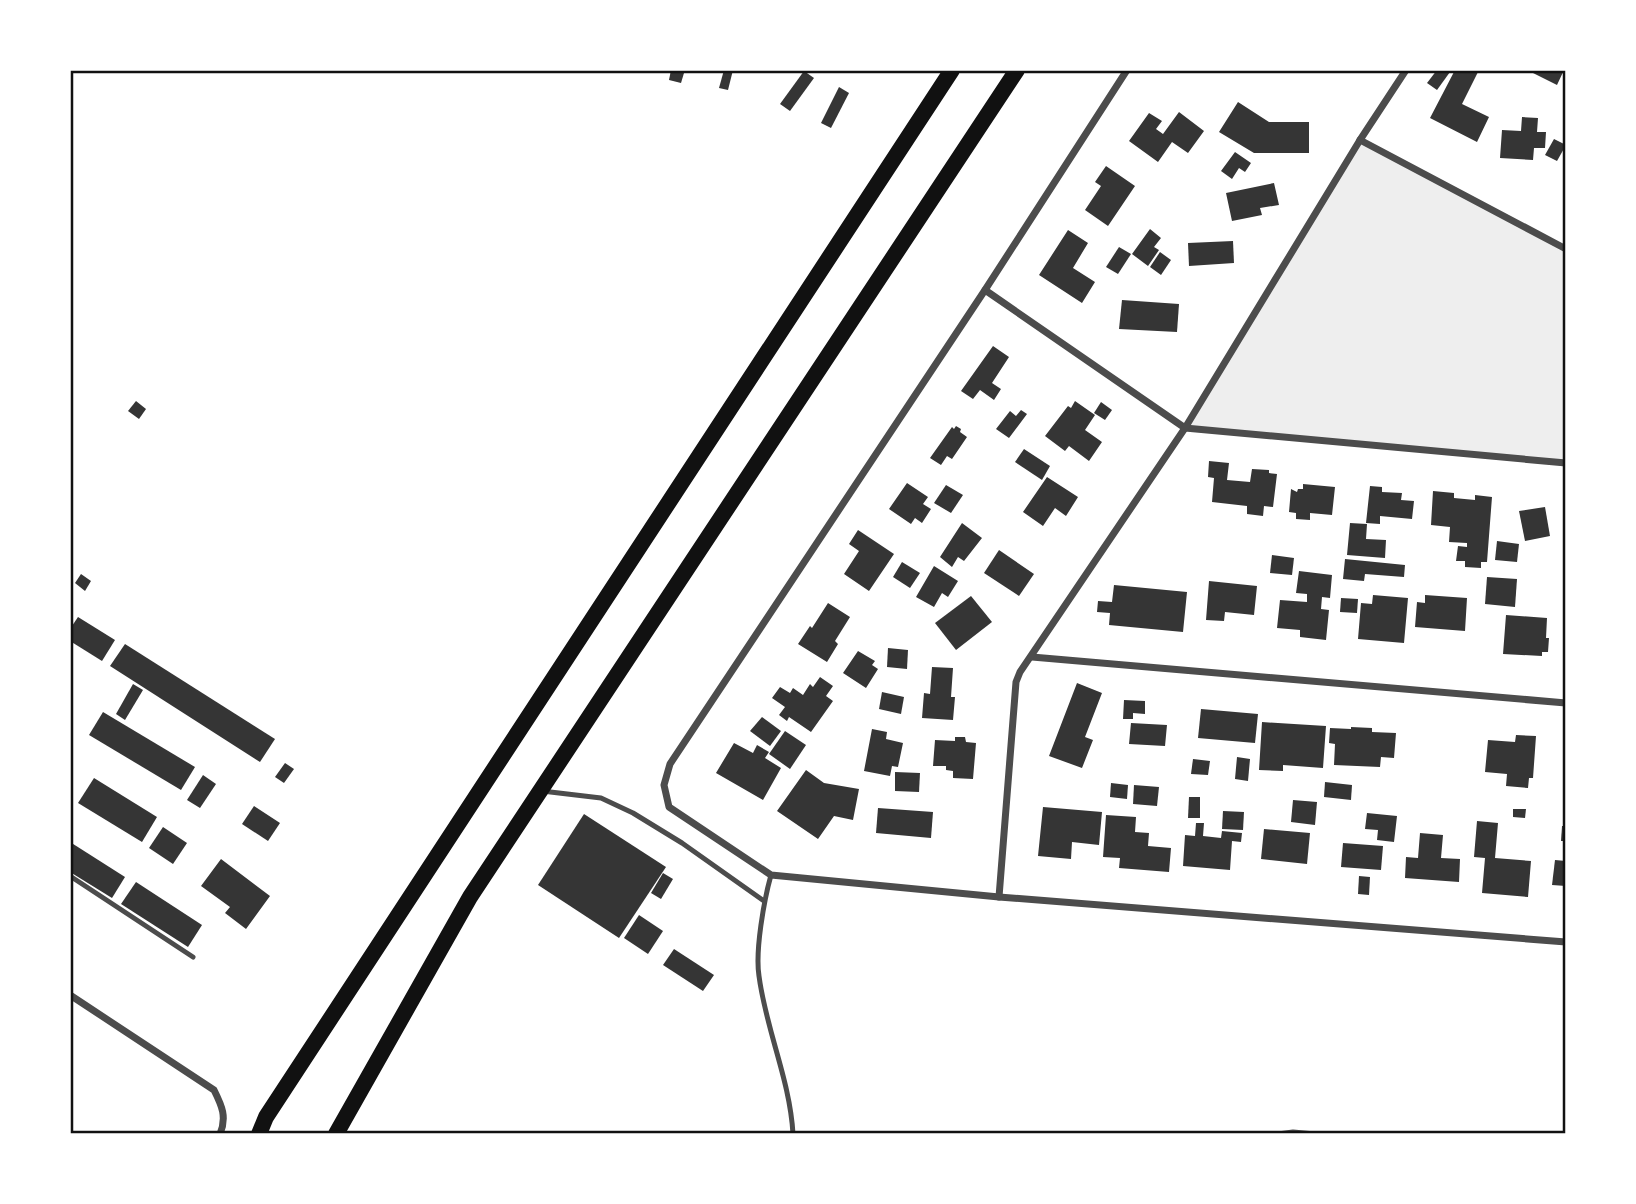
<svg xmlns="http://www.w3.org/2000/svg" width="1636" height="1204" font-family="Karla,sans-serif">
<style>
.green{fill:#eee}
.building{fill:#353535}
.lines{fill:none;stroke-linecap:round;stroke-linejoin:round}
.service{stroke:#4c4c4c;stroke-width:5}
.minor{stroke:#4c4c4c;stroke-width:7}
.trunk{stroke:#111;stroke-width:16}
.neatline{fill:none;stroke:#111;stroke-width:2.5}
</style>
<rect width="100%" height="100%" fill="#fff"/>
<!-- green -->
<path class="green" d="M1360,140l206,109v214l-381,-35z"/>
<!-- building -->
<g class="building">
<path d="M671,70l13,3 -3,10 -12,-3z"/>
<path d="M724,70h9l-5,20 -9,-2z"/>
<path d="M1437,70l13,2 -13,18 -10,-7z"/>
<path d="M1455,70h24l-17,34 27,13 -12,25 -47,-24z"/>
<path d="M1534,70h30l-7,15 -24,-12z"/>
<path d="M804,71l10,7 -24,33 -10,-7z"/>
<path d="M839,87l10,6 -18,35 -10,-5z"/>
<path d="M1238,102l31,20h40v31h-55l-35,-21z"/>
<path d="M1179,112l25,19 -16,22 -16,-11 -14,20 -29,-21 20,-28 13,8 -6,8 7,5z"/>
<path d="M1522,117l16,1 -1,14h9l-1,16h-11l-1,12 -33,-2 2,-28 19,1z"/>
<path d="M1554,139l12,6 -9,16 -12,-6z"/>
<path d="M1235,152l16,11 -6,9 -6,-4 -7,11 -11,-8z"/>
<path d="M1106,166l29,20 -27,40 -23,-16 16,-24 -6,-4z"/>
<path d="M1274,183l5,22 -19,3 2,7 -30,6 -6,-28z"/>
<path d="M1150,229l11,9 -7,9 5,3 -11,16 -16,-12z"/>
<path d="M1068,230l20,13 -15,25 22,14 -13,21 -43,-28z"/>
<path d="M1233,241l1,22 -45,3 -1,-23z"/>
<path d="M1119,247l12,7 -13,20 -12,-7z"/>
<path d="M1160,252l11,8 -10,15 -11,-8z"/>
<path d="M1122,300l57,4 -2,28 -58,-3z"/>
<path d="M993,346l16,11 -17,26 9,6 -7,11 -14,-10 -7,9 -12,-8z"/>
<path d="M136,401l10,8 -7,10 -11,-8z"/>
<path d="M1075,401l20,14 -10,15 17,12 -13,19 -20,-15 -4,5 -20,-15 23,-30 3,2z"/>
<path d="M1101,402l11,8 -7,10 -11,-7z"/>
<path d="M1021,410l6,4 -18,24 -13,-9 14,-18 6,5z"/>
<path d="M956,426l5,3 -1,3 7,5 -15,22 -5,-3 -6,9 -11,-7 22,-31 2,2z"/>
<path d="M1024,449l26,17 -8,14 -27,-18z"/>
<path d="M1209,461l20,2 -2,17 23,2 2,-13 17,1v3l8,1 -4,33 -9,-1 -1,10 -16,-2v-8l-35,-4 2,-24 -6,-1z"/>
<path d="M1047,477l31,20 -12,19 -11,-8 -12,18 -20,-14z"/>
<path d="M907,483l21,14 -5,7 8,5 -9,14 -7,-5 -4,6 -22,-15z"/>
<path d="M1303,484l32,3 -3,28 -22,-2v7l-14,-1v-6l-7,-1 2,-23 6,3 1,-3h5z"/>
<path d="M946,485l17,10 -12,18 -17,-10z"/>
<path d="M1370,486l12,1v5l20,1 -1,7 13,1 -2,18 -32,-3v8l-14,-1z"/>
<path d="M1433,491l21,2v5l21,2v-5l17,2 -5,65h-6v6l-16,-1v-6h-9l2,-15 9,1v-4l-18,-1 1,-15 -19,-2z"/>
<path d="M1545,507l5,29 -25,5 -6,-30z"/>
<path d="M962,523l20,15 -18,23 -6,-4 -6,10 -12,-10z"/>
<path d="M1350,523l17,1 -1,15 20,1 -1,18 -38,-3z"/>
<path d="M858,530l36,24 -25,37 -25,-17 15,-23 -10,-7z"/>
<path d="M1497,541l22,3 -2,18 -22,-2z"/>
<path d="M999,550l35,24 -15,22 -35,-23z"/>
<path d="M1272,555l22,3 -2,17 -22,-2z"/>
<path d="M1345,559l60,6 -1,12 -39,-3 -1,7 -21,-2z"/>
<path d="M902,562l18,11 -10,15 -17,-11z"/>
<path d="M934,566l24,15 -10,16 -6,-4 -8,14 -18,-10z"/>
<path d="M1299,571l33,4 -2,23 -8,-1 -1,12 8,1 -3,30 -26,-3v-7l-23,-2 3,-28 27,2v-8l-11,-1z"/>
<path d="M81,574l10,7 -6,10 -10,-8z"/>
<path d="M1487,577l30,2 -2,28 -30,-3z"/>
<path d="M1209,581l48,5 -3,29 -29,-3 -1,9 -18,-1z"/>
<path d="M1114,585l73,7 -4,40 -74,-7 1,-12 -13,-1 1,-11 14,1z"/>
<path d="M1373,595l35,3 -4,45 -46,-4 3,-36 11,1z"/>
<path d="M1425,595l42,3 -2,33 -50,-4 2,-25 8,1z"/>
<path d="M971,596l21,26 -36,28 -21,-27z"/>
<path d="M1341,598l17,1 -1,14 -17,-1z"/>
<path d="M828,603l22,14 -15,24 3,3 -11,18 -29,-18 12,-18 2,2z"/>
<path d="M1506,615l41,3 -1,20h3l-1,14h-6v4l-39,-2z"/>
<path d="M78,617l37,23 -13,21 -32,-20v-12z"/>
<path d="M125,644l150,95 -15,23 -150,-96z"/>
<path d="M888,648l20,2 -1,19 -20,-2z"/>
<path d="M858,651l17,10 -3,4 6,4 -12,19 -23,-15z"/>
<path d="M932,667l21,1 -2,29h4l-2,23 -31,-2 2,-25 6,1z"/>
<path d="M820,677l13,9 -7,10 7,5 -22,31 -22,-15 -2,4 -8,-6 6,-8 -13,-9 8,-11 10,6 3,-5 10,7 7,-11 3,3z"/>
<path d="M1077,683l25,10 -17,44 8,3 -11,28 -33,-12z"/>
<path d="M133,684l10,6 -18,30 -9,-6z"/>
<path d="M882,692l22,5 -3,17 -22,-5z"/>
<path d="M1124,700l21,1v13l-12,-1v6h-10z"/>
<path d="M1201,709l57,5 -3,29 -57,-5z"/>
<path d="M103,712l92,55 -14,23 -92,-55z"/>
<path d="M762,717l19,14 -11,15 -20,-15z"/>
<path d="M1262,722l64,4 -3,42 -40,-3v6l-24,-1z"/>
<path d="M1131,723l36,2 -2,21 -36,-2z"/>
<path d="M1351,727l21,1v4l24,1 -2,25 -13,-1 -1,10 -46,-2 1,-21 -6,-1 1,-15 21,1z"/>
<path d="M872,729l15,3 -1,7 17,4 -5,24 -6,-1 -2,10 -26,-5z"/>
<path d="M785,731l21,14 -16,24 -21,-15z"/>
<path d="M1516,735l20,1 -3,42h-4l-1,10 -22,-2 1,-12 -22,-2 3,-32 27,2z"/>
<path d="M955,737h10l1,5 10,1 -3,36 -20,-1v-7l-7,-1v-4h-13l2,-26 20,1z"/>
<path d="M734,743l19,10 4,-8 12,7 -4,6 16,10 -18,32 -47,-27z"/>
<path d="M1237,757l13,2 -2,22 -13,-2z"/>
<path d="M1193,759l17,2 -2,14 -17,-1z"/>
<path d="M285,763l9,6 -10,14 -9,-6z"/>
<path d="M806,770l18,13 35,6 -6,31 -19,-4 -16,23 -41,-28z"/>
<path d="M895,772l25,1 -1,19 -24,-1z"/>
<path d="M203,775l13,9 -16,24 -13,-8z"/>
<path d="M94,778l63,39 -15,25 -64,-39z"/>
<path d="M1325,782l27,3 -1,15 -27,-3z"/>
<path d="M1111,783l17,2 -1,14 -17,-2z"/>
<path d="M1134,785l25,2 -2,19 -24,-2z"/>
<path d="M1189,797h11v21h-12z"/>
<path d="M1293,800l24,2 -2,23 -24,-3z"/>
<path d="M254,806l26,17 -12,18 -26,-17z"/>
<path d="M1043,807l59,5 -3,33 -27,-3 -1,17 -33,-3z"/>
<path d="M878,808l55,4 -2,26 -55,-5z"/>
<path d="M1513,809h13l-1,9 -12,-1z"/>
<path d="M1223,811l21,1 -1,18 -21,-1z"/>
<path d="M1367,813l30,3 -3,26 -17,-2 1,-10 -13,-1z"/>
<path d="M584,814l82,53 -47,71 -81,-53z"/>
<path d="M1106,815l30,2 -1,15 14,1 -1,13 23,2 -2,24 -50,-4 1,-10 -17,-1z"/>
<path d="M1477,821l21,2 -3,35 36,3 -3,36 -46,-4 3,-35 -11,-1z"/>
<path d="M1196,823h8l-1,13 18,2 1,-7 20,2 -1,9 -9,-1 -2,29 -47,-4 2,-31 10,1z"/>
<path d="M1562,826h4v15h-5z"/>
<path d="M163,827l24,16 -14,21 -24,-16z"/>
<path d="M1264,829l46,4 -3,31 -46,-5z"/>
<path d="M1420,833l23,2 -2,23 19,1 -1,23 -54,-4 1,-21 12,1z"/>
<path d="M70,842l55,35 -13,21 -42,-26z"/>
<path d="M1343,843l40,3 -2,24 -40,-3z"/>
<path d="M221,859l49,37 -24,33 -21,-16 5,-6 -29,-21z"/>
<path d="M1555,860l11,1v25l-14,-1z"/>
<path d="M663,873l10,6 -12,20 -10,-6z"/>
<path d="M1359,876l11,1 -1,18 -11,-1z"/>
<path d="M136,882l66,43 -14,22 -67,-43z"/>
<path d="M639,915l24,16 -15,23 -24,-16z"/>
<path d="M674,949l40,26 -11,16 -40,-26z"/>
</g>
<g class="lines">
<!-- service -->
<g class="service">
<path d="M542,791l59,7 32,15 49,30 82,58"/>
<path d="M771,875c-7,25 -16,76 -12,101 7,54 31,104 34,158"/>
<path d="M70,876l123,81"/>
<path d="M1278,1134l15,-2 22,2"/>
</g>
<!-- minor -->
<g class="minor">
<path d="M1127,70l-142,220 -315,474 -6,21 5,22 102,68 228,22 567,45"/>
<path d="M1360,140l206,109"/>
<path d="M985,290l200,138 381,35"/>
<path d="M1032,657l534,46"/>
<path d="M999,897l17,-215 4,-10 165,-244 175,-288 46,-70"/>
<path d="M70,995l144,95c8,16 13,27 6,44"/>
</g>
<!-- trunk -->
<g class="trunk">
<path d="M259,1134l7,-17 686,-1047"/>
<path d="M336,1134l134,-237 547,-827"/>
</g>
</g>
<!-- border -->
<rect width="1636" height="1204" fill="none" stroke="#ffffff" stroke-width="144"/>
<rect x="72" y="72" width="1492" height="1060" class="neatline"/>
</svg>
